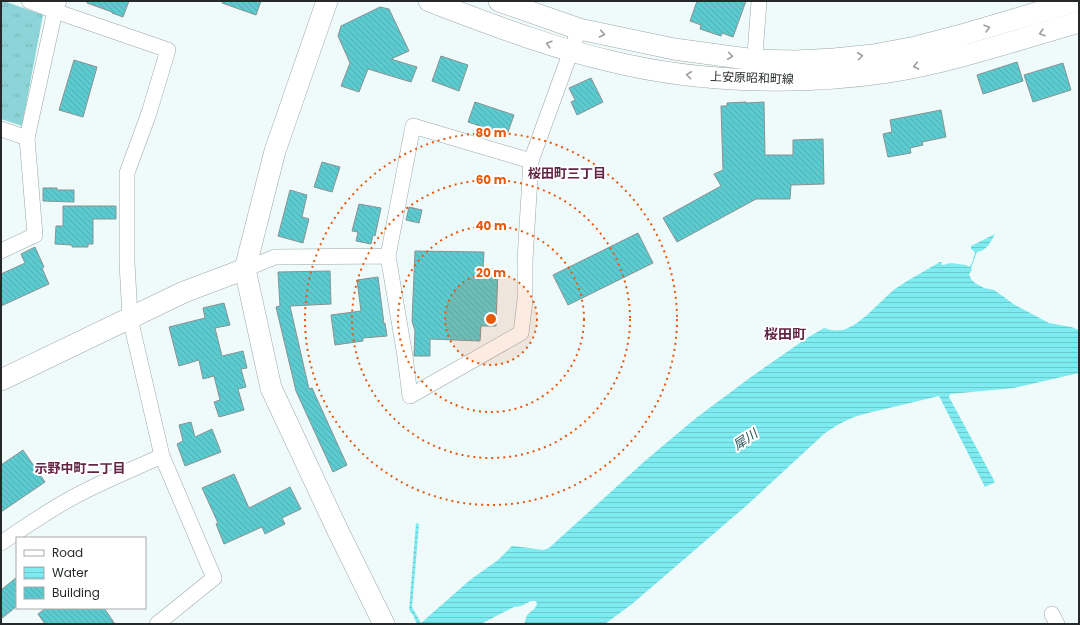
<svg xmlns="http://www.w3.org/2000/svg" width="1080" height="625" font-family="Poppins,'Noto Sans JP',sans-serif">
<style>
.grass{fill:url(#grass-tufts)}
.water{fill:url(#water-rules)}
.building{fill:url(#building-back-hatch);stroke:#889293}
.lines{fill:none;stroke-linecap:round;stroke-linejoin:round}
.street-casing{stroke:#9da7a8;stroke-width:16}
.secondary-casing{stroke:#9da7a8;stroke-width:22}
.street{stroke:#fff;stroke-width:15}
.secondary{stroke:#fff;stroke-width:21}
.oneway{stroke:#9d9f9f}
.ring{fill:none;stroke:#e8590c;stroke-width:2;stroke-dasharray:2 4}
.labels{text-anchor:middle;stroke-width:4;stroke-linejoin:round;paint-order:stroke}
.street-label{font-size:12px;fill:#252929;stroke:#fff}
.neighbourhood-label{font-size:13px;font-weight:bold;fill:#622345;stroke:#fff}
.water-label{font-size:13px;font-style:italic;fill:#235356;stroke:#fff}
.quarter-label{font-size:14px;font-weight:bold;fill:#622345;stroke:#fff}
.centre{fill:#e8590c;stroke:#fff;stroke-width:2}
.ring-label{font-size:12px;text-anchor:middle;font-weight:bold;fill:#e8590c;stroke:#fff;stroke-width:4;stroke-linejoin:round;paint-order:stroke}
</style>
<defs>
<pattern id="grass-tufts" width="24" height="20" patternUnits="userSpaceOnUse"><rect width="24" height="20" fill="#8cd4d7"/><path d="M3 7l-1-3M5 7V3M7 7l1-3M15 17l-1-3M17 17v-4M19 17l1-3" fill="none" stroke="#79b6b9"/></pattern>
<pattern id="water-rules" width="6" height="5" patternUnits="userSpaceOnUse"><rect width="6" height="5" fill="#7debf0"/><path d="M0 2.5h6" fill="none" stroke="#6ccace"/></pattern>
<pattern id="building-back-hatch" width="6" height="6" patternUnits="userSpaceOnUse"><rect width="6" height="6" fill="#5ccbd0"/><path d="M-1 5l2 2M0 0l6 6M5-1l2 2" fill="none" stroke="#50aeb3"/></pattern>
</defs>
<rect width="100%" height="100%" fill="#effafa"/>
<!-- grass -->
<path class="grass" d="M1,1h3l39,14 -21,111 -21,-7z"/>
<!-- water -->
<path class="water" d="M995,234c-4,8 -9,17 -18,18l-6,16 1,2 -3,4 2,5 4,4 9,5 10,2 21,15 34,18 22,4 8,3v43l-65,15 -64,6 -1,3 46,85 -10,5 -46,-91 -75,18c-15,4 -28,11 -40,20l-78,72 -114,98 -27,20h-81l3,-9 8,-7 2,-4 -1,-3h-5l-10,5 -7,1 -12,6 -21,11h-64l-4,-9 -4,-5 7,-87 3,1 -7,83 9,16 49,-43 28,-20 14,-14h2l29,4 6,-2 97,-88 50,-42 55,-41 56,-39 17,-10c6,2 12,3 18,2 17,-3 39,-30 53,-41 14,-10 30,-18 45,-27h2l-1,2 2,1 8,-2 15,2 3,2 3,-4 3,-11 -4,-3v-3z"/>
<!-- building -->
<g class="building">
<path d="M87,1h42l-6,16 -11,-4v-1l-25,-9z"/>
<path d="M223,1h38l-5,14 -34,-12z"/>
<path d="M697,1h49l-13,36 -11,-4 -1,3 -21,-7 1,-4 -11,-4z"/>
<path d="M380,7l9,2 20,42 -18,8 26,8 -6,15 -43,-13 -9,23 -18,-6 9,-23 -12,-27 3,-10z"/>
<path d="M441,56l27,9 -9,26 -27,-10z"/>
<path d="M74,60l23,7 -14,50 -24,-7z"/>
<path d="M1017,62l6,19 -40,13 -6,-19z"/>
<path d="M1063,63l8,27 -38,12 -9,-27z"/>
<path d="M591,78l12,24 -26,13 -6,-13 4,-2 -6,-12z"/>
<path d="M475,102l39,13 -7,20 -39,-13z"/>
<path d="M746,102v1l18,-1 1,53h28v-15l30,-1 1,45 -33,1 -1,14h-34l-79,43 -14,-24 58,-32 -7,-12 9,-4 -2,-64h6v-3z"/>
<path d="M941,110l5,27 -24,5 1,3 -13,3 1,5 -23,4 -5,-23 9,-2 -2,-12z"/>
<path d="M322,162l18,5 -8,25 -18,-5z"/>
<path d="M43,188h14v2h17v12l-31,-1z"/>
<path d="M290,190l17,5 -5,22 7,2 -6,24 -25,-7z"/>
<path d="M359,204l22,4 -6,28 -2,-1 -2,9 -15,-3 2,-9 -6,-1z"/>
<path d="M63,206h53v13h-23v25h-5v3h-16v-2l-17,-1 1,-18h7z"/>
<path d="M409,207l13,3 -3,13 -13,-3z"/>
<path d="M638,233l15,30 -85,42 -15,-30z"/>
<path d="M35,247l9,20 -2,1 7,16 -48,22v-32l24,-11 -4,-9z"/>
<path d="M415,251l69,1 -1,17h15l-2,57h-15l-1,15 -50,-2v17h-16l1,-25 -3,-10z"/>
<path d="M330,271l1,33 -41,2 19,83 3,-1 35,77 -14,7 -37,-81 -20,-84 4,-1 -2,-34z"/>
<path d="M378,277l6,47 1,-1 2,13 -24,2v3l-28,4 -4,-30 30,-4 -4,-31z"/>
<path d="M224,303l6,22 -15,3 7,28 21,-5 4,17 -6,1 5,18 -8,2 6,21 -25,7 -5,-15 6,-2 -6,-24 -11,3 -4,-19 -20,6 -10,-39 36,-9 -2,-10z"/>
<path d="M191,422l4,15 17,-8 9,23 -36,14 -8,-22 6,-3 -4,-16z"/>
<path d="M23,450l22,32 -44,30v-47z"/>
<path d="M234,474l15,34 41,-21 11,22 -19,9 3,6 -20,10 -3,-7 -38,17 -8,-20 2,-1 -16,-35z"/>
<path d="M17,577v29l-16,13v-29z"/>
<path d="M46,608h58l11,16h-70l-7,-10z"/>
</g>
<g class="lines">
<defs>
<g id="street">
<path d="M29,1l26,10 4,-10"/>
<path d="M754,68l5,-67"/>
<path d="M1,129l26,9"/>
<path d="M531,161l48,-132"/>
<path d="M1,251l34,-16 -8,-97 28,-127 113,39 -19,63 -22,60v89l3,56 32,138 52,122 -57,46"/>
<path d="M245,269l30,-12 113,-1 17,100 5,40 111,-63 4,-33v-40l6,-99 -118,-35 -25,130"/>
<path d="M1,543c22,-15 44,-30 67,-43 30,-17 63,-30 94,-44"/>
<path d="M1052,614l5,10"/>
</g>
<g id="secondary">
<path d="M327,1l-52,150 -30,118 26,119 67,143 46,93"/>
<path d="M429,1c61,23 122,47 185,61 87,21 186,23 274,10 65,-10 128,-32 191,-50"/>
<path d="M499,1l80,28 95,20 81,11 40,1 39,-2 39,-4 43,-8 42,-11 119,-35"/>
<path d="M1,380l183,-88 61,-23"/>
</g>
</defs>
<!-- street casing -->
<use href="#street" class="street-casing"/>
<!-- secondary casing -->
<use href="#secondary" class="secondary-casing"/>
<!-- street -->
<use href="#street" class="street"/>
<!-- secondary -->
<use href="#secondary" class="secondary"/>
</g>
<!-- one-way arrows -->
<defs><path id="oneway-chevron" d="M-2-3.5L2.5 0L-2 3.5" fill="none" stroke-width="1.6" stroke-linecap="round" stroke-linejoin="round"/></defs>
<g class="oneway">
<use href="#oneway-chevron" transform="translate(987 28) rotate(-16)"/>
<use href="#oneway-chevron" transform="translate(1042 33) rotate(163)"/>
<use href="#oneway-chevron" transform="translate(602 34) rotate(12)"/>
<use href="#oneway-chevron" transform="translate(549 44) rotate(-163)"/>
<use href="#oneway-chevron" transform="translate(730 56) rotate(8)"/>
<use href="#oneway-chevron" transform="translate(860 56) rotate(-7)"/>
<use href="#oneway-chevron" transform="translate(916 66) rotate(169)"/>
<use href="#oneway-chevron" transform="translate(689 75) rotate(-174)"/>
</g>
<!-- distance rings -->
<circle cx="491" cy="319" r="46" fill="#e8590c" fill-opacity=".12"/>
<g class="ring">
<circle cx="491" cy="319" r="46"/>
<circle cx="491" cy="319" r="93"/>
<circle cx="491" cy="319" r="139"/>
<circle cx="491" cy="319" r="186"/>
</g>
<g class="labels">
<!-- street labels -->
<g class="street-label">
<text transform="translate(752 78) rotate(2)" y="4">上安原昭和町線</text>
</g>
<!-- neighbourhood labels -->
<g class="neighbourhood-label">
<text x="567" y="178">桜田町三丁目</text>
<text x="80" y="473">示野中町二丁目</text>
</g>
<!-- water labels -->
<g class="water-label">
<text transform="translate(745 439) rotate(-34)" y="5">犀川</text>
</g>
<!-- quarter labels -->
<g class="quarter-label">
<text x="785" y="339">桜田町</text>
</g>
</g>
<circle cx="491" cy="319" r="6" class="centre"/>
<g class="ring-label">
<text x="491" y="137">80 m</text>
<text x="491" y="184">60 m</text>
<text x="491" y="230">40 m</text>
<text x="491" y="277">20 m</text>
</g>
<!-- border -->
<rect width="1080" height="625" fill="none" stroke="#252929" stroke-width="4"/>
<!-- legend -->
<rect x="16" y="537" width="130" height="72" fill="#ffffff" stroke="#a8a9a9"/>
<rect x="24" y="550" width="20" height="6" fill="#ffffff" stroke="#a8a9a9"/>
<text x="52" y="557" font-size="12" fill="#252929">Road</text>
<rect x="24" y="567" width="20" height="12" fill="url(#water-rules)" stroke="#a8a9a9"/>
<text x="52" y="577" font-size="12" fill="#252929">Water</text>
<rect x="24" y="587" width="20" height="12" fill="url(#building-back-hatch)" stroke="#a8a9a9"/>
<text x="52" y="597" font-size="12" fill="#252929">Building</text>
</svg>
